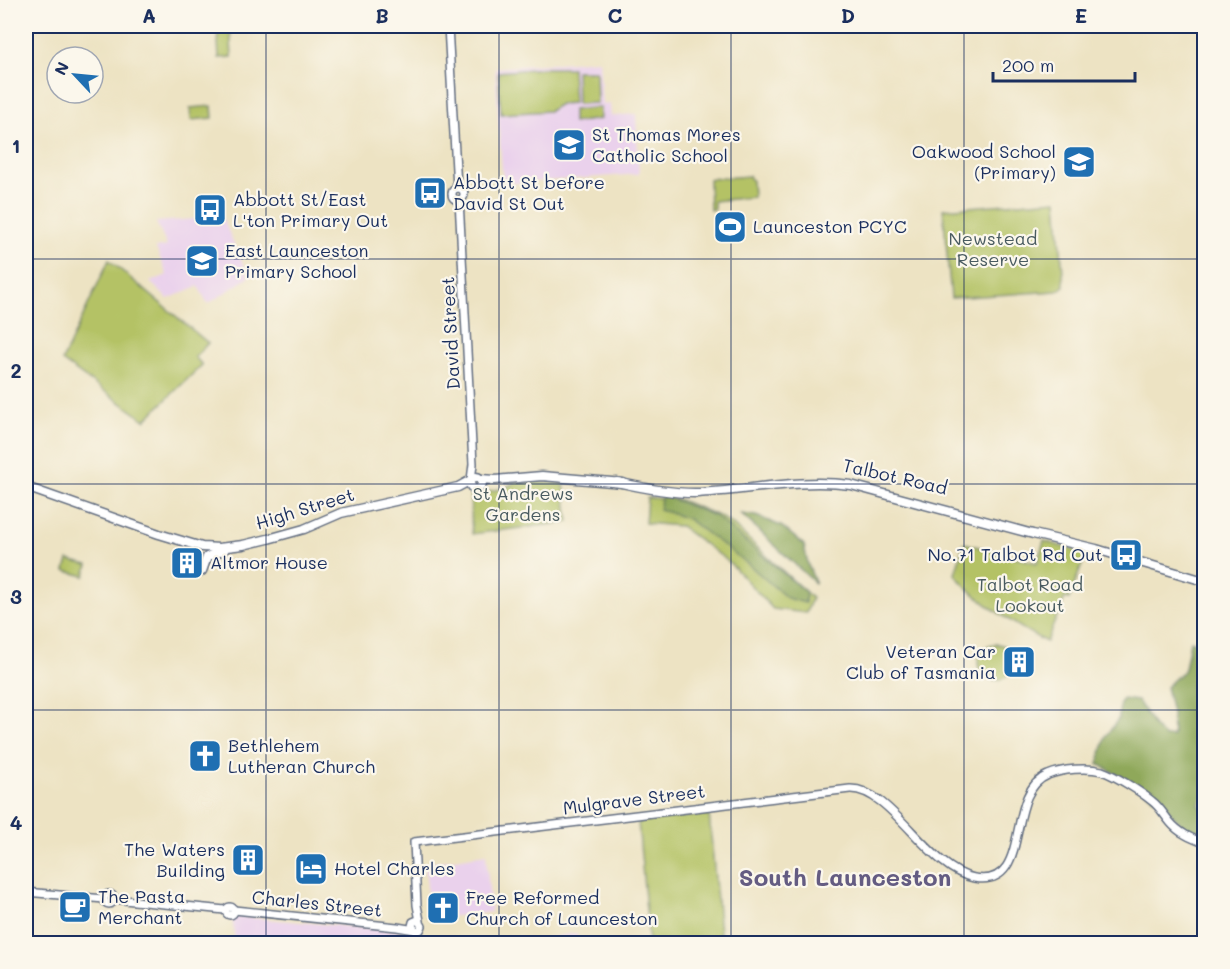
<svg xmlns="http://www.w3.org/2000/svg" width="1230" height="969" font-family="Mali,sans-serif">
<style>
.built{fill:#ead1ec}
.green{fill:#b4c265;stroke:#687862;stroke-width:1.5}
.forest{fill:#8fa85a;stroke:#556c5c;stroke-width:1.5}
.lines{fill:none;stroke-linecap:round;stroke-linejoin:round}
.minor-casing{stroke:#646e81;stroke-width:10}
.major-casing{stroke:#646e81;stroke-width:11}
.minor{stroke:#fff;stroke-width:7}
.major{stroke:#fff;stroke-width:8}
.grid{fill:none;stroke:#1b2f5e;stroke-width:1.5;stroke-opacity:0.55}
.labels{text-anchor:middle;stroke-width:4.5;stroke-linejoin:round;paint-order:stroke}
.poi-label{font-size:18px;fill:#1b2f5e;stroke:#fbf7ec;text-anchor:start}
.park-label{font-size:18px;fill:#495b60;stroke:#fbf7ec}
.street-label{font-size:18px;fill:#1b2f5e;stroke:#fbf7ec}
.district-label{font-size:24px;font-weight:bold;fill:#645c82;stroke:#fbf7ec}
.neatline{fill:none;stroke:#1b2f5e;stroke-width:2}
.grid-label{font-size:20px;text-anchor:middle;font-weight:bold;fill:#1b2f5e}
</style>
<rect width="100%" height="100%" fill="#fbf7ec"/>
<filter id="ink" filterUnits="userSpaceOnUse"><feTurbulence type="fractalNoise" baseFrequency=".0167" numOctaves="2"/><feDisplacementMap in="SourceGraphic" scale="12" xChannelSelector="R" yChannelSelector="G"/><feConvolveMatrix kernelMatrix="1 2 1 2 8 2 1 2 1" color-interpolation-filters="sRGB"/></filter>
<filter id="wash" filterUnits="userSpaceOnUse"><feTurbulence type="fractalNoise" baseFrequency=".008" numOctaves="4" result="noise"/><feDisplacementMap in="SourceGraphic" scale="24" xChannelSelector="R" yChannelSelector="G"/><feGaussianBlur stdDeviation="1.35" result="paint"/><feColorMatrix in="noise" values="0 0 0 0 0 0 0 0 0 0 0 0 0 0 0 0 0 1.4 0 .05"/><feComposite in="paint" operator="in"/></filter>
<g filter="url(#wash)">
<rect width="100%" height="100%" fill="#ede3c3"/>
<!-- built -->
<g class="built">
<path d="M599,60l3,44h8l1,12 25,-2 3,60 -136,10 -8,-116z"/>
<path d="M222,217l27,60 -41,27 -10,-18 -30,13 -18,-17 17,-7 -11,-27 11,-2 -11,-24z"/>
<path d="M486,854l5,58 -61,7 -5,-55z"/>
<path d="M232,916l181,16v11h-178z"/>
<path d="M577,933l1,10h-43v-3z"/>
</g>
<!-- green -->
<g class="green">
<path d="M217,26h13l2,31 -13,1z"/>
<path d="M544,68h28l2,35 -14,1 -11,7 -48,3 -3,-42z"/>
<path d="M576,71h20l1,32 -20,1z"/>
<path d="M212,106l1,12 -22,2 -1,-12z"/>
<path d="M600,107v12l-27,4v-13z"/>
<path d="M749,176l3,5 1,16 -39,4v8l-4,1 -1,-31z"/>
<path d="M1057,200l7,86 -7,5 -106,7 -8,-89z"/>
<path d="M109,260l99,83 -13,14 7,8 -57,55 -83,-59z"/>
<path d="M515,482h18l31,2 5,38 -97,12 -2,-39 35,-7z"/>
<path d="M647,498l31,1 41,17 13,8 80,74 -6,15 -33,-4 -44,-47 -49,-36 -35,-3z"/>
<path d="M1044,541l42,13 -17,45 -4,-1 -19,44c-29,-16 -71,-41 -91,-68l9,-31 73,20z"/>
<path d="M68,560l20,5 -3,11 -20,-5z"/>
<circle cx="996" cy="662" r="18"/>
<path d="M709,814l12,129h-72l-11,-121z"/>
</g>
<!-- forest -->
<g class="forest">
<path d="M662,495l53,21 91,76 -1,11 -18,-5 -38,-33 -61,-46 -29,-10z"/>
<path d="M741,514l15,2 25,10 23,19 4,20 8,19z"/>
<path d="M1190,641l14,5v31l-10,3c-7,15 2,31 8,45l2,3v66l-5,11 5,5v30l-20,-12 -20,-23 -26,-19 -40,-22 8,-28 13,-18 1,-15 3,-4 15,2 17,27 10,9 8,-1 -1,-23 -6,-26 19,-18z"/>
</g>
</g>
<g filter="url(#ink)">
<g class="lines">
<defs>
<g id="minor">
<path d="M448,26l9,162"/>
<circle cx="458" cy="194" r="6"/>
<path d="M459,200l14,264 -2,16"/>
<path d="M26,892l78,7"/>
<circle cx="109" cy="899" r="5"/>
<path d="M114,899l111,11"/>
<circle cx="230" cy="911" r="4"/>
<path d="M234,910l163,17 18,3"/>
<path d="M420,921l-3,-16 -3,-63 436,-53c41,-1 78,80 124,89 60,11 29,-85 74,-103 14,-6 39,-8 54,-4 14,5 39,21 50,30 8,6 12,14 18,21 9,11 21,16 34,21"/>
<path d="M416,931l4,-1 2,-4 -4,-6 -5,2 -1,4 4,5 4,13"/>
</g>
<g id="major">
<circle cx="476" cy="483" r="6"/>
<path d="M480,479l15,1 47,-4 81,7"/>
<path d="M617,482c26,6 51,11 78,11 52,-2 104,-15 156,-8l182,49 63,15 108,32"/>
<path d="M26,487l133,47 43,13 17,1 24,-3 25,-6 36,-10 37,-16 117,-26 13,-7"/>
<path d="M202,571l5,-14 17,-7"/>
</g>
</defs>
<!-- minor casing -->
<use href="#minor" class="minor-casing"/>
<!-- major casing -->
<use href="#major" class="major-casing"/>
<!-- minor -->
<use href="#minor" class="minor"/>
<!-- major -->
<use href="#major" class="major"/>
</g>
</g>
<!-- grid -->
<path class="grid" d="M266,26v918M499,26v918M731,26v918M964,26v918M26,259h1178M26,484h1178M26,710h1178"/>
<!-- icons -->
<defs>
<symbol id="school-square" viewBox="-11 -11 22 22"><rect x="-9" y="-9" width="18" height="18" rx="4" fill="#1f6fb2" stroke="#fbf7ec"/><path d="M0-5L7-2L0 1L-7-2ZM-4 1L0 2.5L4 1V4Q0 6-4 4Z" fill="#fff"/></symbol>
<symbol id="bus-square" viewBox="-11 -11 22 22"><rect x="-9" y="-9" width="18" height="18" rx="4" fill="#1f6fb2" stroke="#fbf7ec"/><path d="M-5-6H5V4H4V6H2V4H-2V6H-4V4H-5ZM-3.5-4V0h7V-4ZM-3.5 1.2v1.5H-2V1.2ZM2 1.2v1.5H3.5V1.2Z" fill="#fff"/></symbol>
<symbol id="stadium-square" viewBox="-11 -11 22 22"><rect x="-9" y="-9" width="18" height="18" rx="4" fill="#1f6fb2" stroke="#fbf7ec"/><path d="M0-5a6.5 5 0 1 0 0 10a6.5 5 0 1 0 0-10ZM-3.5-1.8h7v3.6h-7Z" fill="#fff"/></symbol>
<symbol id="building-square" viewBox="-11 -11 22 22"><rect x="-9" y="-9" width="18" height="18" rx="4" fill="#1f6fb2" stroke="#fbf7ec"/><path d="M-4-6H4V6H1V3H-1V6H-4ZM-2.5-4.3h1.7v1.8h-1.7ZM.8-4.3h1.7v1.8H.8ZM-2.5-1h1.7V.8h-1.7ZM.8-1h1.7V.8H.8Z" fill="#fff"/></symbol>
<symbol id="church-square" viewBox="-11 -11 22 22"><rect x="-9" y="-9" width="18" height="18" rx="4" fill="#1f6fb2" stroke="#fbf7ec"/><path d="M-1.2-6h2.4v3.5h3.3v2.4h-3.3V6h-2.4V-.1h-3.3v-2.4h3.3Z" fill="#fff"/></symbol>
<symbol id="hotel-square" viewBox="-11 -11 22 22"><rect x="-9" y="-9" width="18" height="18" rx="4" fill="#1f6fb2" stroke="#fbf7ec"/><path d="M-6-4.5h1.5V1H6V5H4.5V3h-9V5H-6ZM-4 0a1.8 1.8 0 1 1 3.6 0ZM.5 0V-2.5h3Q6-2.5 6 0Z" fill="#fff"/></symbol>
<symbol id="cafe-square" viewBox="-11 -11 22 22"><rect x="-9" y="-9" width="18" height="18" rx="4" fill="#1f6fb2" stroke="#fbf7ec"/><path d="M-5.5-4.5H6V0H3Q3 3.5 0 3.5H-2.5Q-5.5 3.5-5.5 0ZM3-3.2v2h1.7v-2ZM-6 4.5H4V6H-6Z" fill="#fff"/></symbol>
</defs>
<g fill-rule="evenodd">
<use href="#school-square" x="550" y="126" width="38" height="38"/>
<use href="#school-square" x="1060" y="143" width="38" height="38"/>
<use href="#bus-square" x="411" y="174" width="38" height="38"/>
<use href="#bus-square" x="191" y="191" width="38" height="38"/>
<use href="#stadium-square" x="711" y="208" width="38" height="38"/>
<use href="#school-square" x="183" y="242" width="38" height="38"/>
<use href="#bus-square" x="1107" y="536" width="38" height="38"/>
<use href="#building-square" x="168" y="544" width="38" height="38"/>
<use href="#building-square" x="1000" y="643" width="38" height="38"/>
<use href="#church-square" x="186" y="737" width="38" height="38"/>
<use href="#building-square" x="229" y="841" width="38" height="38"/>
<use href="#hotel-square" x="292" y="850" width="38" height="38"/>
<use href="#cafe-square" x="56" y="888" width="38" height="38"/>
<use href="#church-square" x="424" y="889" width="38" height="38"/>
</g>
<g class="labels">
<!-- poi labels -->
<g class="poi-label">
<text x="592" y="141">St Thomas Mores<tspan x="592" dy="21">Catholic School</tspan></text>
<text x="1056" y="158" text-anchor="end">Oakwood School<tspan x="1056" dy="21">(Primary)</tspan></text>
<text x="453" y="189">Abbott St before<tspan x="453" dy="21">David St Out</tspan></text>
<text x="233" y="206">Abbott St/East<tspan x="233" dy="21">L'ton Primary Out</tspan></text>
<text x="753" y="233">Launceston PCYC</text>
<text x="225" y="257">East Launceston<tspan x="225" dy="21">Primary School</tspan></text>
<text x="1103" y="561" text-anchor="end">No.71 Talbot Rd Out</text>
<text x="210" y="569">Altmor House</text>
<text x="996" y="658" text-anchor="end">Veteran Car<tspan x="996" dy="21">Club of Tasmania</tspan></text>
<text x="228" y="752">Bethlehem<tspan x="228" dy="21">Lutheran Church</tspan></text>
<text x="225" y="856" text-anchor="end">The Waters<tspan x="225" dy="21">Building</tspan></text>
<text x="334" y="875">Hotel Charles</text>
<text x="98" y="903">The Pasta<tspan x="98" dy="21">Merchant</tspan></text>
<text x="466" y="904">Free Reformed<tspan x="466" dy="21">Church of Launceston</tspan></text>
</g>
<!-- park labels -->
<g class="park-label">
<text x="993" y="245">Newstead<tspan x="993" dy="21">Reserve</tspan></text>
<text x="523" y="500">St Andrews<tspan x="523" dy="21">Gardens</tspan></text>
<text x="1030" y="591">Talbot Road<tspan x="1030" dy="21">Lookout</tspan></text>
</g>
<!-- street labels -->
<g class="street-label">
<text transform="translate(451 333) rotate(-93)" y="6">David Street</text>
<text transform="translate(895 477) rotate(13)" y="6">Talbot Road</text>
<text transform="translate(305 509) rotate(-17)" y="6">High Street</text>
<text transform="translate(634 800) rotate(-7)" y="6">Mulgrave Street</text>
<text transform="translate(317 904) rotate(6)" y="6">Charles Street</text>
</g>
<!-- district labels -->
<g class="district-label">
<text x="845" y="886">South Launceston</text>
</g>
</g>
<!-- margin -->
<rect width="1230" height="969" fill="none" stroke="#fbf7ec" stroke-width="66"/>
<!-- north arrow -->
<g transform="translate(75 75) rotate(296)"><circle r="28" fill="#fbf7ec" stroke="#a1a7b3" stroke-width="1.5"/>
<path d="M0-4.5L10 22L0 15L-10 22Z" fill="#1f6fb2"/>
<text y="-9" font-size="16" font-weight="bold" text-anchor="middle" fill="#1b2f5e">N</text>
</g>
<!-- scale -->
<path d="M993 72v9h142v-9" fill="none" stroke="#1b2f5e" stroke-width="3"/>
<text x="1002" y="72" font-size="18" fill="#1b2f5e" stroke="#fbf7ec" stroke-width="4.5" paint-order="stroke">200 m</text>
<rect x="33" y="33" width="1164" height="903" class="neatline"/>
<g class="grid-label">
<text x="149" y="23">A</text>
<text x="382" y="23">B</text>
<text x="615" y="23">C</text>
<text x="848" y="23">D</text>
<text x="1081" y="23">E</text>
<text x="16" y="153">1</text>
<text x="16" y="378">2</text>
<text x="16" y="604">3</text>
<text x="16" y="830">4</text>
</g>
</svg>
